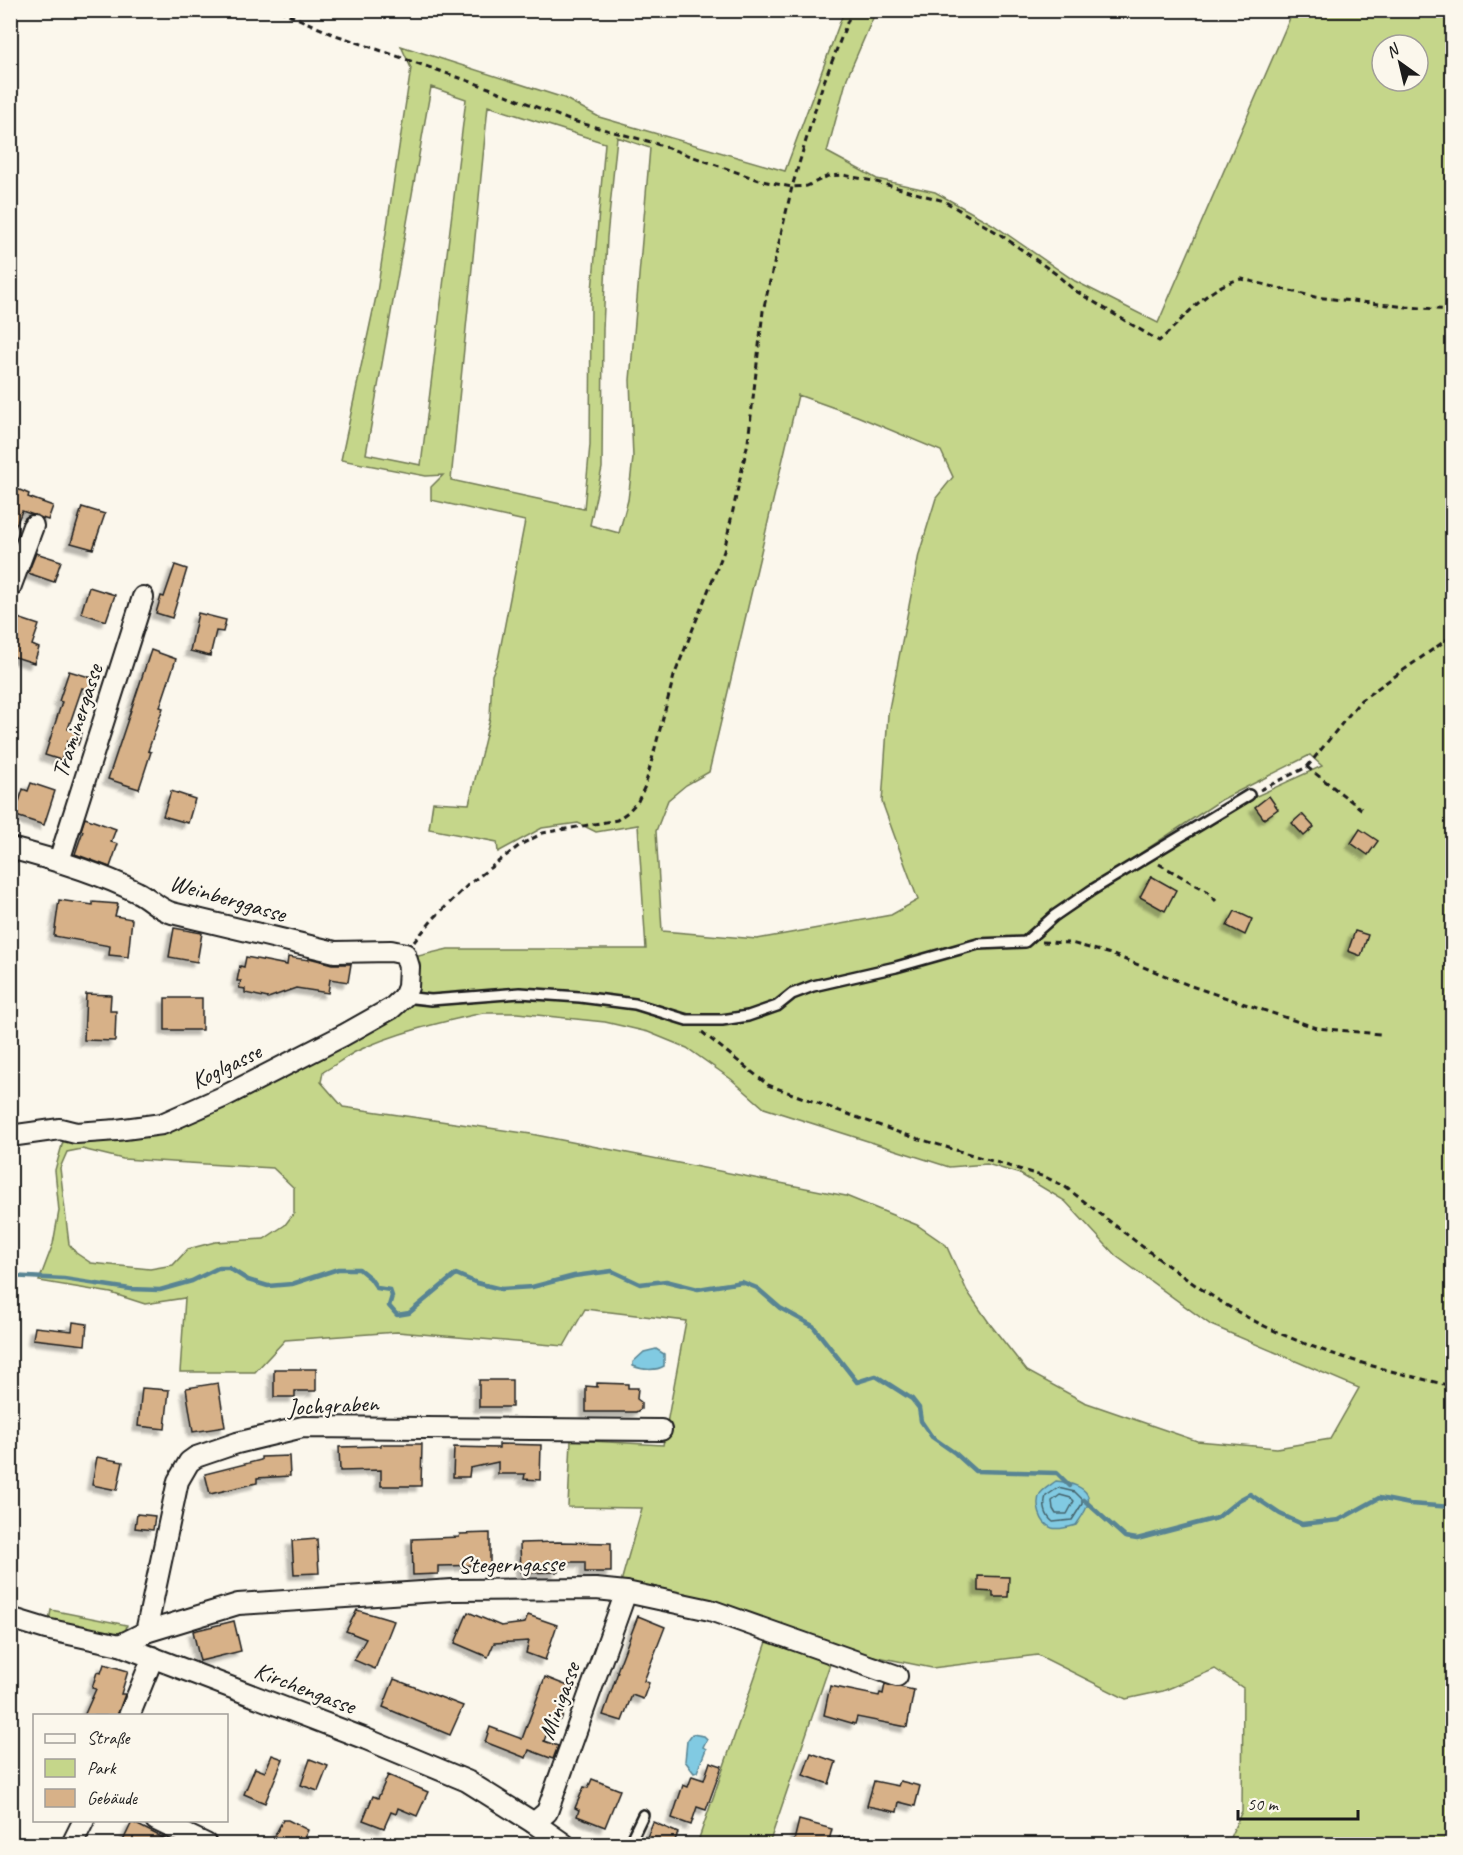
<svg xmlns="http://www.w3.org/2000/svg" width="1463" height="1855" font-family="Caveat,sans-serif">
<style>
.green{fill:#c5d68a;stroke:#707953;stroke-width:1.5;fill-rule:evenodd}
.water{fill:#81cae2;stroke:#598493;stroke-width:1.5}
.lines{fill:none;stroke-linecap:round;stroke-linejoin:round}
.shore{stroke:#44626b;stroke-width:1.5}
.stream{stroke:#598493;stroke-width:4.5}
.building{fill:#d7b188;stroke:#1c1c1c;stroke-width:1.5;filter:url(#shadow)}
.service-casing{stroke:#1c1c1c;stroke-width:14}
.minor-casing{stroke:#1c1c1c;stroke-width:24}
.path{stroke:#1c1c1c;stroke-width:3;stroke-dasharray:6 4.5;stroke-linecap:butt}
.service{stroke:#fbf7ec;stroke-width:9}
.minor{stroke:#fbf7ec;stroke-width:20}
.labels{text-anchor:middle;stroke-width:4.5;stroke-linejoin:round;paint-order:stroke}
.street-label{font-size:24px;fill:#1c1c1c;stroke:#fbf7ec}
</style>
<defs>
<filter id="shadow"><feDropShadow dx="-5" dy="5" stdDeviation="1.5" flood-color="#0004"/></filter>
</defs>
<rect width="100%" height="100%" fill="#fbf7ec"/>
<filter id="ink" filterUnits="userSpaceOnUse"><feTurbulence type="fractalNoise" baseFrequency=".0167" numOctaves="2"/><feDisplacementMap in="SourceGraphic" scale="12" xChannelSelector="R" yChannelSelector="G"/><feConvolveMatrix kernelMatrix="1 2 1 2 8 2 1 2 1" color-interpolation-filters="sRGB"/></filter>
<g filter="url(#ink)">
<!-- green -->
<g class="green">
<path d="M844,11h32l-29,67 -20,74 50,27 58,13 57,32 83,57 83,42 135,-312h159v1833h-225l15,-33 1,-123 -28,-19 -52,22 -37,8 -88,-44 -106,13 -93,-19 -105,-42 -113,-25 21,-74 -74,-1 3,-67 92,5 23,-124 -101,-12 -21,37 -167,-14 -112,8 -30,32h-75l5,-74 -40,6 -34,-11 -72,-12 14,-37 6,-33 -4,-41 9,-32 84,-7 246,-120 20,-28 4,-27 30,-7h198l-8,-124 -42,7 -18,-9 -36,5 -44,24 -1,-10 -68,-13 4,-27 36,2 21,-86 2,-43 6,-15 27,-139 -94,-21v-13l12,-12 -17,1 -85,-16 36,-168 34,-224 -10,-22 163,52 35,19 186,54zM1382,45h36v36h-36zM431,87l35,12 -45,366 -55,-11zM488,106l117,37 -14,159 -1,143 -6,64 -133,-29zM617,137l33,11 -20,232 3,78 -5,42 -9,33 -29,-8 12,-57 1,-139 4,-92zM798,395l59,21 84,35 12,26 -17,21 -17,56 -31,160 -6,88 36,98 -27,15 -134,24 -95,-8 -6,-100 12,-31 18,-15 23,-13zM1310,755l12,11 -72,33 -158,94 -51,41 -1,-14 181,-120zM483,1013h34l88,9 43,10 39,16 44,31 33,29 185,59 38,-3 33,10 45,27 51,55 95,69 148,63 -29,51 -53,9 -80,-7 -113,-39 -57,-31 -37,-47 -23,-33 -21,-46 -29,-20 -71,-29 -315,-62 -188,-27 -22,-25 2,-10c11,-6 21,-14 32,-20 39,-19 86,-30 128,-39zM82,1149l41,10 150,9 21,20v25l-9,12 -21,14 -49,3 -27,7 -15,16 -23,4 -59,-6 -15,-10 -7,-9 -9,-76 7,-16z"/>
<path d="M51,1610l76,15 -2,8 -21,4 -56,-11z"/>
<path d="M769,1636l62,25 -62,183h-72z"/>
</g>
<!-- water -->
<g class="water">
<path d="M656,1349l8,5v12c-8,5 -22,4 -31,0v-4l11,-10z"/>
<path d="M1056,1481c11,1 36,6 32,22 -1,7 -8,16 -12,22 -7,2 -17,5 -24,3 -12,-4 -17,-24 -12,-34 3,-5 11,-9 16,-13z"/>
<path d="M692,1734l12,2 3,3 -4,8 3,2 -9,23 -3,1 -9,-12 2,-20z"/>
</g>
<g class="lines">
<!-- shore -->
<g class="shore">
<path d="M1058,1488l17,4 7,7v5l-10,16 -19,2c-8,-6 -10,-17 -7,-26z"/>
<path d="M1060,1495l11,3 3,3 -7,13h-11l-3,-5 -1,-8z"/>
</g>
<!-- stream -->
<g class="stream">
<path d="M10,1276l54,3 66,10 30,1 32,-9 26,-13h11l19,12 20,6 24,-2 46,-15h21l11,9 7,10 13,2 2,6 -3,10 8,9 12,-2 47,-39 21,9 24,6 31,-2 42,-11 38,-5 28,13 26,-3 32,8 44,-7 15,6 23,20 33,18 44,56 19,-6 36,23 7,9 2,13 11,16 23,16 20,18 82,2 13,13"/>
<path d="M1084,1500l41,37 12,2 80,-21 22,-18 11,-6 30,20 22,10 37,-4 40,-22 31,6 42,3"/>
</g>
</g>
<!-- building -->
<g class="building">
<path d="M15,488l14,6 -1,3 25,9 -5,14 -26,-9 -11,26 -1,-39z"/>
<path d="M82,507l23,7 -12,35 -22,-6z"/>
<path d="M36,553l25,8 -7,21 -26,-9z"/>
<path d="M175,565l12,4 -15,49 -16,-5 5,-17 3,1z"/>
<path d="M89,587l26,8 -9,26 -25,-8z"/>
<path d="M198,613l28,7 -3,12 -7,-1 -6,25 -20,-5z"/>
<path d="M18,618l21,7 -7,20 7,3 -5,15 -22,-7 4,-12 -6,-3z"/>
<path d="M151,650l25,9 -16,48 3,1 -15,43 3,1 -12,37 -31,-10z"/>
<path d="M69,671l27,8 -4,12 -10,-3 -14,41 14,4 -4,12 -10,-4 -7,19 -16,-5 17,-53 -3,-1z"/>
<path d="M31,783l24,8 -11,34 -34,-11v-15l9,3 4,-13 5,2z"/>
<path d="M171,791l24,8 -7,24 -25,-7z"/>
<path d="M1269,796l9,13 -14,10 -9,-12z"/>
<path d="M1302,814l12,13 -10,9 -12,-13z"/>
<path d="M85,818l31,11 -5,13 7,2 -8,23 -35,-13 8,-23 -2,-1z"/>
<path d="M1360,829l18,12 -10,14 -17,-12z"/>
<path d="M1151,876l25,14 -11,21 -25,-14z"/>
<path d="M59,900l34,5v-3l25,2 -3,12 17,3 -4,38 -19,-2 1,-9 -56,-10z"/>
<path d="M1235,911l17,8 -7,16 -18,-9z"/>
<path d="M174,928l28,5 -5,29 -28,-5z"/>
<path d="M1355,931l13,4 -7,21 -13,-5z"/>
<path d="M246,957l41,8 1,-8 21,3v-2l23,6h19l-3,18 -18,-3 -2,14 -32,-5 -28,10 -23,-5v-4l-6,-1 2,-7h-4l3,-15 4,1z"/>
<path d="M86,994l25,1 -1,16h6l-1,30 -31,-1z"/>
<rect x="165" y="998" width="37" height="32"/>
<path d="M73,1322l14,2 -2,21 -52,-6 2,-12 37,4z"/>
<path d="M274,1369h42v22h-21v6h-21z"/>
<rect x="479" y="1380" width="33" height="27"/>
<path d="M218,1383l7,44 -32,5 -7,-44z"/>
<path d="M597,1383l31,1v4h10l-1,11 4,3v7l-5,3h-50v-26l11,1z"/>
<path d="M142,1388l27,2 -4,39 -27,-3z"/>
<path d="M381,1444h41l-1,42h-40v-16l-41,1 -1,-24 42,-1z"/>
<path d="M499,1444l42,1 -1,35 -16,-1 1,-5h-27v-12l-28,6 -1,9h-16l1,-30 45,1z"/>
<path d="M289,1456l1,20 -33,2v5l-47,11 -5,-20 56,-14v-3z"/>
<path d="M97,1457l26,5 -6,28 -25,-5z"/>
<path d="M137,1514l18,2 -2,14 -18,-2z"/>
<path d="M490,1533v32l-52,1v8l-25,1 -1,-36 47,-2 1,-3z"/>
<path d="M317,1539l2,34 -25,1 -2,-33z"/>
<path d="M558,1542l53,1v29h-26v-10h-27v10l-37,1 -1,-30z"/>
<path d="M978,1576l31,1 -1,20h-15v-5l-15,-1z"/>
<path d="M357,1610l37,11 -19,48 -21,-9 12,-21 -20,-8z"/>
<path d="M468,1612l33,14 24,-3 3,-8 29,10 -12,35 -19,-7 3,-12 -35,2 -6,14 -33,-14z"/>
<path d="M638,1616l27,11 -21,54 5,2 -6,16 -11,-4 -10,26 -19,-6 15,-43 -1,-1z"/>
<path d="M234,1621l7,30 -41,10 -7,-30z"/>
<path d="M104,1664l24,7 -7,23h4l-8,22h-33l12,-27 -4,-1 5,-16 4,1z"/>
<path d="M545,1677l28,11 -12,32 -8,-3 -9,24 14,5 -5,13 -24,-9 -3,8 -41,-16 5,-15 32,12z"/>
<path d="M394,1679l69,27 -13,29 -67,-28z"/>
<path d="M885,1684l29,6 -7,37 -50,-10 -2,7 -31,-9 6,-29 49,10 1,-3 3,1z"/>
<path d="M811,1753l25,9 -7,22 -26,-9z"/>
<path d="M272,1755l11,4 -18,44 -21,-9 11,-26 10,4z"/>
<path d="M310,1759l18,7 -10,25 -17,-6z"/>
<path d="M710,1762l12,4 -16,44 -9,-3 -6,18 -19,-7 11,-33 5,2 4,-11 12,4z"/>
<path d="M388,1775l40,17 -11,24 -19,-8 -2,6 -5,-2 -7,16 -21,-8 10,-24 5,2z"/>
<path d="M592,1779l28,11 -15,37 -28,-11 2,-6 -4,-2 9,-21 4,1z"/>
<path d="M874,1781l24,5 2,-5 20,5 -5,20 -16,-4 -2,10 -30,-6z"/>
<path d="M283,1820h5l20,10 -7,15h-31z"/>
<path d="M799,1820l33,9 -4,16h-35z"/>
<path d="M132,1822l45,23h-56z"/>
<path d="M653,1822l25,11 -5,12h-29z"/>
</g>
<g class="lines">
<defs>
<g id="service">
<path d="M404,997l27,3 89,-7 60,4 55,7 52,16h35l26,-4 29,-10 15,-12 21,-8 83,-19 82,-23 47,-2 29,-26 38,-26 157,-95"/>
<path d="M629,1844l14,-29"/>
<path d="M841,1844l1,-1"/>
</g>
<g id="minor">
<path d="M10,588l23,-62"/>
<path d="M10,848c43,11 87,24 127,44 13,6 21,17 35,21l163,39 56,-1 14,3 4,13 -1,20 -4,10 -12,11 -48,27 -121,62 -61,27 -45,6 -41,3 -16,-4 -50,7"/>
<path d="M59,861l84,-264"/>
<path d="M10,1618l36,11 74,16 246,94 101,42 67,42 30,21"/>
<path d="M146,1632l32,-151 11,-19 7,-5 41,-14 66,-16 358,3"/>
<path d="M120,1645l26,-13 92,-28 214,-14 144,-1 30,3 84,18 187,66"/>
<path d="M129,1716l24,-59"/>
<path d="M156,1820l50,24"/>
<path d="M534,1823l13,-11 79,-220"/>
<path d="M72,1844l12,-24"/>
</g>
</defs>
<!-- service casing -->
<use href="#service" class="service-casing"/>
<!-- minor casing -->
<use href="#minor" class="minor-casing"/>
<!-- path -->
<g class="path">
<path d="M279,10l51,23 159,55 80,32 82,22 111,39 30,6 15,-1 21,-10 15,-1 30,6 71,20 57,34 55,39 18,16 85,51c26,-22 48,-56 83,-62l73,18 92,10 45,3"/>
<path d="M1307,767l58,45"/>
<path d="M1260,790l47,-23 54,-67 91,-64"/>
<path d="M1159,864l48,27 9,10"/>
<path d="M414,942l20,-24 35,-34 51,-39 23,-12 74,-13 11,-8 10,-11 7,-15 29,-110 50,-125 24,-109 15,-131 29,-124 30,-100 30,-77"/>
<path d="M1042,942l29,1 40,11 80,32 126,42 63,6"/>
<path d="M702,1032l66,53 135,49 142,43 19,9c57,43 112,90 174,126 66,38 141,57 214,74"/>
</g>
<!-- service -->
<use href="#service" class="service"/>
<!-- minor -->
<use href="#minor" class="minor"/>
</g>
</g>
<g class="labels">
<!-- street labels -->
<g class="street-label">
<text transform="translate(77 721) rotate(-72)" y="8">Traminergasse</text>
<text transform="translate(228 898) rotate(16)" y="8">Weinberggasse</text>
<text transform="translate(226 1066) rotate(-26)" y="8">Koglgasse</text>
<text transform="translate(333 1405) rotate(-3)" y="8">Jochgraben</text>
<text transform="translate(511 1564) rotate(-1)" y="8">Stegerngasse</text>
<text transform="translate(305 1688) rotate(21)" y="8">Kirchengasse</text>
<text transform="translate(559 1701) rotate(-70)" y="8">Minigasse</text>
</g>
</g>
<!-- margin -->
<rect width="1463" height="1855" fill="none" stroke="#fbf7ec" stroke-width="36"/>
<rect x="18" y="18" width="1427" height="1819" fill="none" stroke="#1c1c1c" stroke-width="2" filter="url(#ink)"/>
<!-- legend -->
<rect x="33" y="1714" width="195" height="108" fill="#fbf7ec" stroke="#a29f99" stroke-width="1.5"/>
<rect x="45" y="1734" width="30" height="9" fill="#fbf7ec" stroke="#a29f99" stroke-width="1.5"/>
<text x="87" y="1744" font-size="18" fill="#1c1c1c">Straße</text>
<rect x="45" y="1759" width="30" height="18" fill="#c5d68a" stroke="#a29f99" stroke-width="1.5"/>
<text x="87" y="1774" font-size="18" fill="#1c1c1c">Park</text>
<rect x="45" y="1789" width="30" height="18" fill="#d7b188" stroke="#a29f99" stroke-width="1.5"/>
<text x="87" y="1804" font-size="18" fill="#1c1c1c">Gebäude</text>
<!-- north arrow -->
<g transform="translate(1400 63) rotate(326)"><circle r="28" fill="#fbf7ec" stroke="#a29f99" stroke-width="1.5"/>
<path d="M0-4.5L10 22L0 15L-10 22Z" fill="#1c1c1c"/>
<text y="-9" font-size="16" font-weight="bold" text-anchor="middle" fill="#1c1c1c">N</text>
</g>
<!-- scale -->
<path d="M1238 1810v9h120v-9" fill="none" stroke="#1c1c1c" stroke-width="3"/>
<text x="1247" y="1810" font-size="18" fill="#1c1c1c" stroke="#fbf7ec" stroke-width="4.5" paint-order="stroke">50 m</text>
</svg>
